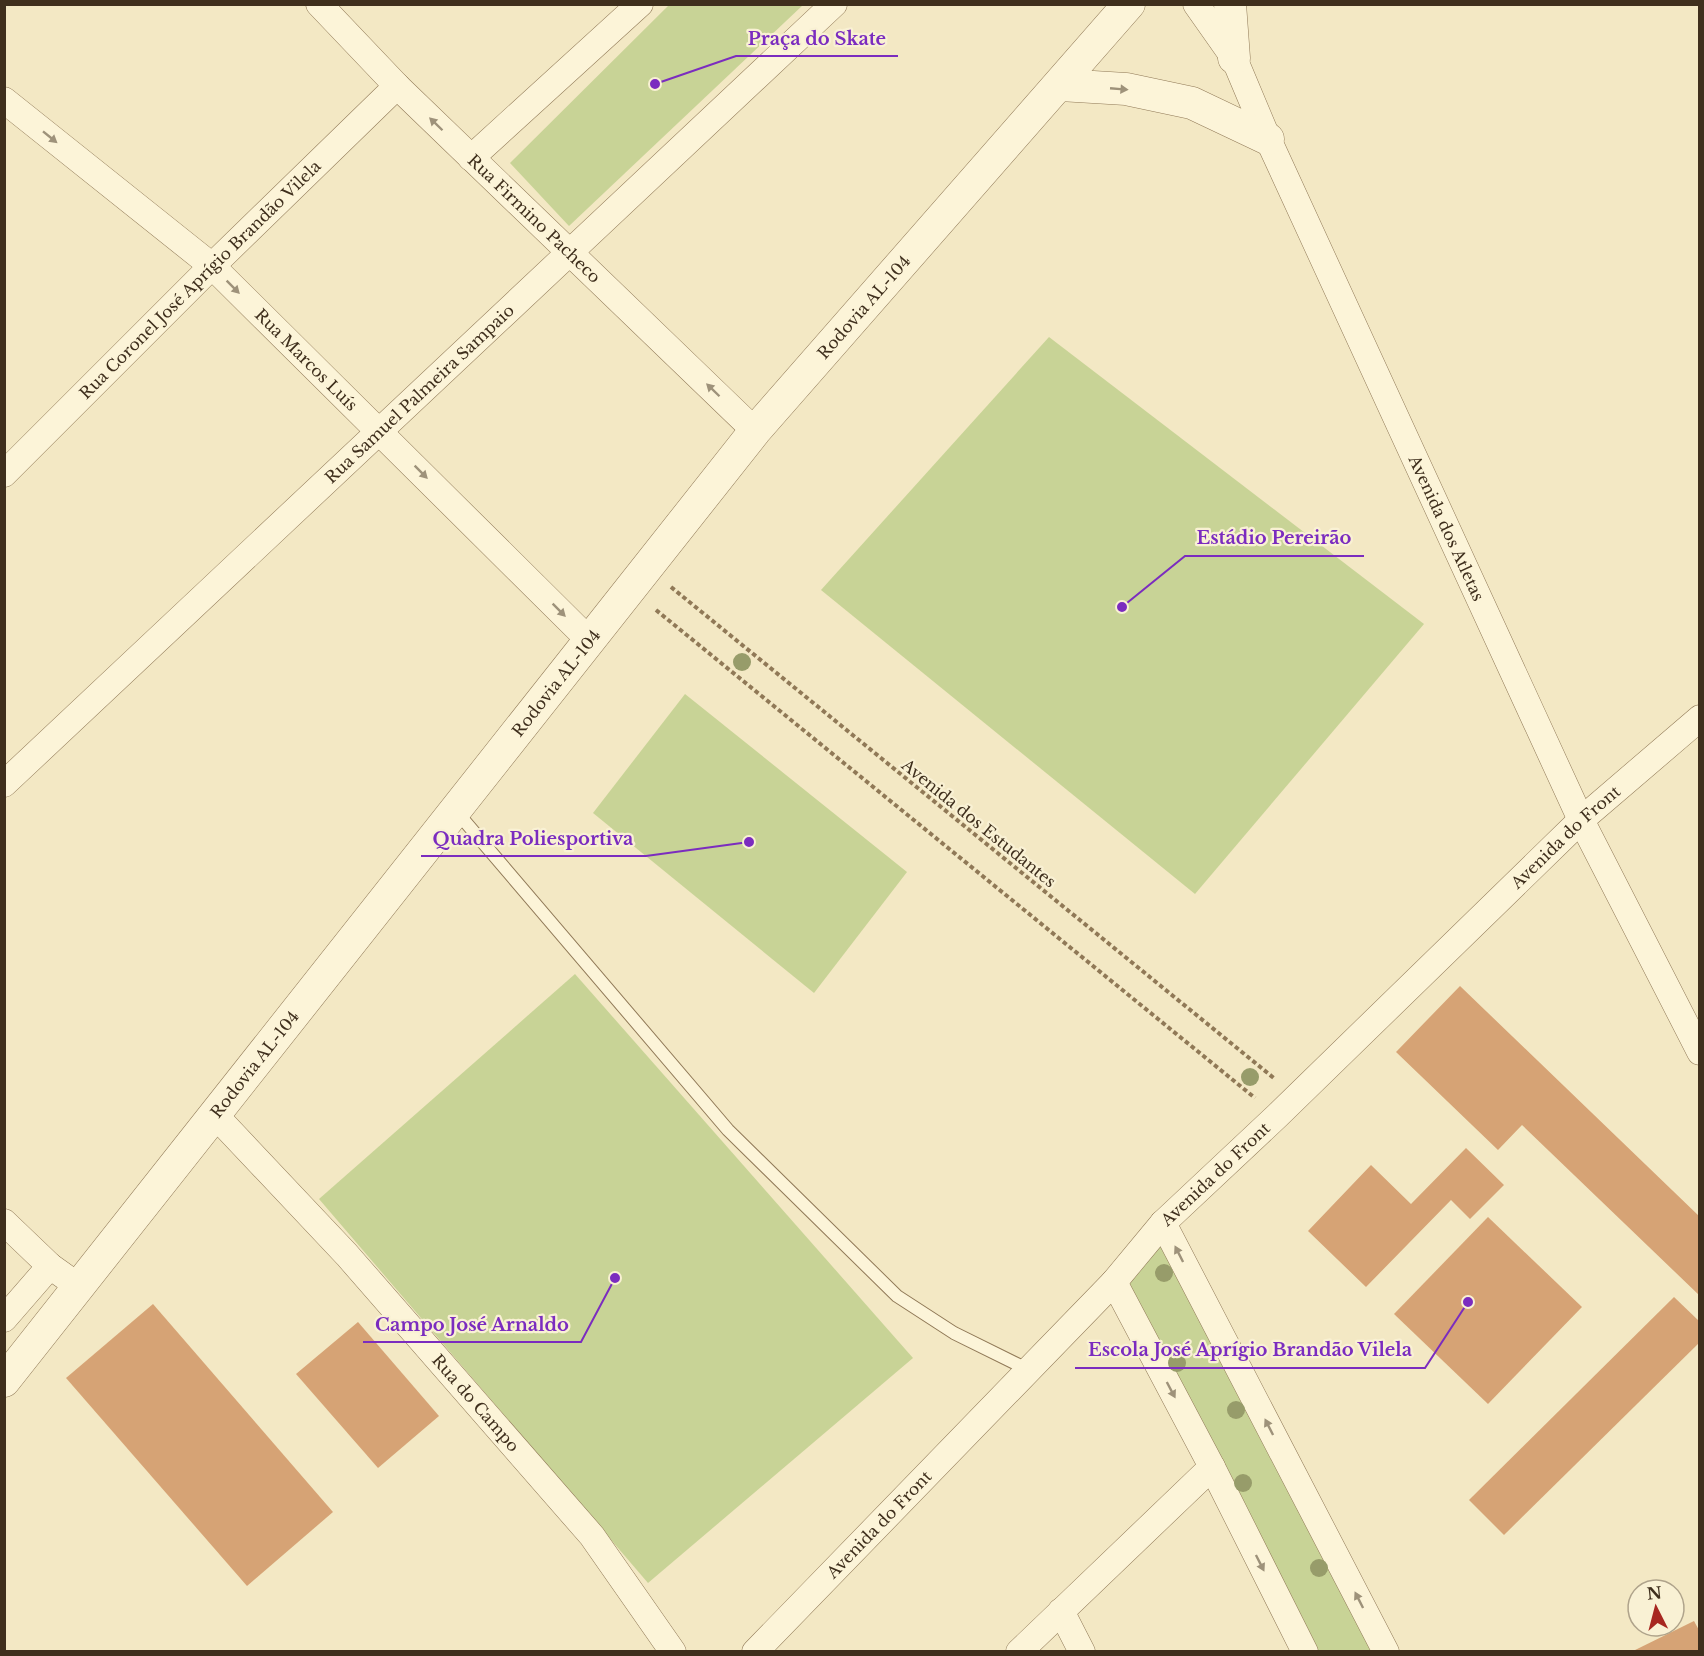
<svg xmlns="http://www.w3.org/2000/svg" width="1704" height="1656" font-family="'Libre Baskerville',serif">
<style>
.green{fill:#c8d396}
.building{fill:#d6a375}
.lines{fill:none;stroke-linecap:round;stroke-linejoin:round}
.service-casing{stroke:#907957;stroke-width:14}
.minor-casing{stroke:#907957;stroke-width:27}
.tertiary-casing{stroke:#907957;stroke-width:33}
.path{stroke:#907957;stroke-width:4;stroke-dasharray:4.5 3;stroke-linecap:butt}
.service{stroke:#fcf4d8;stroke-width:12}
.minor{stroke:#fcf4d8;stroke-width:26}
.tertiary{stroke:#fcf4d8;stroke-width:32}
.tree{fill:#979c6a}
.oneway{fill:#9e927a}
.labels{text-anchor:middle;stroke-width:4.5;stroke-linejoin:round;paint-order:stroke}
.street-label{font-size:16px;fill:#3f2f1d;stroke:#f9f1d4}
.leader{fill:none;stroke:#7b2cbf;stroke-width:2}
.callout-dot{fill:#7b2cbf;stroke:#f9f1d4;stroke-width:2}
.callout-label{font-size:18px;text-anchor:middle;font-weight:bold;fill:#7b2cbf;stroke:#f9f1d4;stroke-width:4.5;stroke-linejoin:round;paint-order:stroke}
</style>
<rect width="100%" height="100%" fill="#f3e8c4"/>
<!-- green -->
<g class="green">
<path d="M670,4l133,1 -234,221 -59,-63z"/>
<path d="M1049,337l375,287 -229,270 -374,-304z"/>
<path d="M685,694l222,178 -93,121 -221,-180z"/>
<path d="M575,974l338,384 -265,225 -329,-384z"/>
<path d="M1162,1230l217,421h-71l-192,-371z"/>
</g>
<!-- building -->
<g class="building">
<path d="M1460,986l240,231v79l-178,-171 -24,25 -102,-98z"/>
<path d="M1466,1148l38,37 -34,34 -19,-19 -85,87 -58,-56 63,-66 40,39z"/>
<path d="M1488,1217l94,90 -94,97 -94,-90z"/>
<path d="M1674,1297l26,25v20l-196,193 -35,-35z"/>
<path d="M153,1304l180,208 -86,74 -181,-208z"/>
<path d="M358,1322l81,94 -61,52 -82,-94z"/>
<path d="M1694,1621l6,11v20h-69z"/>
</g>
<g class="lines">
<defs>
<path id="service" d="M456,811l272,319 169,166 57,37 75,37"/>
<g id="minor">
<path id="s1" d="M319,4l78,82 358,345"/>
<path id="s2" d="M1196,4l38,54 34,81 313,681 119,232"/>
<path id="s3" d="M4,100l208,166 378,375"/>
<path d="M471,158l169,-154"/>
<path id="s4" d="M4,474l208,-208 185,-180"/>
<path id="s5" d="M4,784l830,-780"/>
<path id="s6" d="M214,1114l133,141 245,281 81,116"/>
<path d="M4,1222l46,44 28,20"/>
<path d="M1163,1223l223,429"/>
<path d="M1114,1282l98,185 93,185"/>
<path d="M4,1319l46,-53"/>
<path d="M1061,1611l21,41"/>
<path id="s7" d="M755,1652l359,-370 49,-59 114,-107 304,-296 119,-102"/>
<path d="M1019,1652l193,-185"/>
</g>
<g id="tertiary">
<path d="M1230,4l4,54"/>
<path d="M1060,85l66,4 66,14 76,36"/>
<path id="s8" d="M4,1381l751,-950 374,-427"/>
</g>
</defs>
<!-- service casing -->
<use href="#service" class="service-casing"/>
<!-- minor casing -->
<use href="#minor" class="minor-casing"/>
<!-- tertiary casing -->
<use href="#tertiary" class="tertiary-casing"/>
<!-- path -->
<g class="path">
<path d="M671,587l604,492"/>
<path d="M656,610l599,488"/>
</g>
<!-- service -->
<use href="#service" class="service"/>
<!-- minor -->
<use href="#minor" class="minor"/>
<!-- tertiary -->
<use href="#tertiary" class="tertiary"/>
</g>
<!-- trees -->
<g class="tree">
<circle cx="742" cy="662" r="9"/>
<circle cx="1250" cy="1077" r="9"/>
<circle cx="1164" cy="1273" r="9"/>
<circle cx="1177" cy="1363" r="9"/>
<circle cx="1236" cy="1410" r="9"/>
<circle cx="1243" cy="1483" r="9"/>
<circle cx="1319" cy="1568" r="9"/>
</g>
<!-- one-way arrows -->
<defs><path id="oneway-solid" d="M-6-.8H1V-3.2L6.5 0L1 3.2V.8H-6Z" transform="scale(1.5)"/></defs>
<g class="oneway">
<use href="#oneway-solid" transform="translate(1119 89) rotate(5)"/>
<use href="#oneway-solid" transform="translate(436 124) rotate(-136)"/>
<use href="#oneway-solid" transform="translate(50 137) rotate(39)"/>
<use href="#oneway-solid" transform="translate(233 287) rotate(45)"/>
<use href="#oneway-solid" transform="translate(713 390) rotate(-136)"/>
<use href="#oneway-solid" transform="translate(421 472) rotate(45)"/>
<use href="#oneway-solid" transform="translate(559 610) rotate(45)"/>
<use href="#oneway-solid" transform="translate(1179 1254) rotate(-117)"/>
<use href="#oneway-solid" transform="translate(1171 1390) rotate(62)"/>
<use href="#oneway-solid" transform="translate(1269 1427) rotate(-117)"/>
<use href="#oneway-solid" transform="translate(1260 1563) rotate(63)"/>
<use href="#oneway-solid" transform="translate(1359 1600) rotate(-117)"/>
</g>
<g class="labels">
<!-- street labels -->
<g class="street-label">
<text dy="6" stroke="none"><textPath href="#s1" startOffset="304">Rua Firmino Pacheco</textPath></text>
<text dy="6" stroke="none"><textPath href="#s4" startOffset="276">Rua Coronel José Aprígio Brandão Vilela</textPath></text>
<text dy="6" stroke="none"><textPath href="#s8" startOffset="1376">Rodovia AL-104</textPath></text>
<text dy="6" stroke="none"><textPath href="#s3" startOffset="399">Rua Marcos Luís</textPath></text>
<text dy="6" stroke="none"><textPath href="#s5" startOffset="570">Rua Samuel Palmeira Sampaio</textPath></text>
<text dy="6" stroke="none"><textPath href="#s2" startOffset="582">Avenida dos Atletas</textPath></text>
<text dy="6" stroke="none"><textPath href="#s8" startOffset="890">Rodovia AL-104</textPath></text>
<text transform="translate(979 823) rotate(39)" y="6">Avenida dos Estudantes</text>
<text dy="6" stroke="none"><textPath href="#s7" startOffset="1150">Avenida do Front</textPath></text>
<text dy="6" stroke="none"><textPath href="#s8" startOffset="404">Rodovia AL-104</textPath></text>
<text dy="6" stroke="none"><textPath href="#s7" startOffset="664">Avenida do Front</textPath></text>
<text dy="6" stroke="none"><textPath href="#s6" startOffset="390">Rua do Campo</textPath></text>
<text dy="6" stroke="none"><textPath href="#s7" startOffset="178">Avenida do Front</textPath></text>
</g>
</g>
<!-- callouts -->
<path class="leader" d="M655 84L736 56H898M1122 607L1185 556H1364M749 842L646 856H421M615 1278L581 1342H363M1468 1302L1425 1368H1075"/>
<g class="callout-dot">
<circle cx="655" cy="84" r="6"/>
<circle cx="1122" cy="607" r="6"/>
<circle cx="749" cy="842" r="6"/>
<circle cx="615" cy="1278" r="6"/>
<circle cx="1468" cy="1302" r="6"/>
</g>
<g class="callout-label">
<text x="817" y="45">Praça do Skate</text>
<text x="1274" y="544">Estádio Pereirão</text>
<text x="533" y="845">Quadra Poliesportiva</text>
<text x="472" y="1331">Campo José Arnaldo</text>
<text x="1250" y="1356">Escola José Aprígio Brandão Vilela</text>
</g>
<!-- border -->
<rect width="1704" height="1656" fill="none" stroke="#3f2f1d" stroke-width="12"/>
<!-- north arrow -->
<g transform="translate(1656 1608) rotate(354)"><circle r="28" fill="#f9f1d4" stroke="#afa38b" stroke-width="1.5"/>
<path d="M0-4.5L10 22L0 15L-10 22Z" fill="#a72720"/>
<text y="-9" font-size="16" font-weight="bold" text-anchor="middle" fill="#3f2f1d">N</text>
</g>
</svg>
